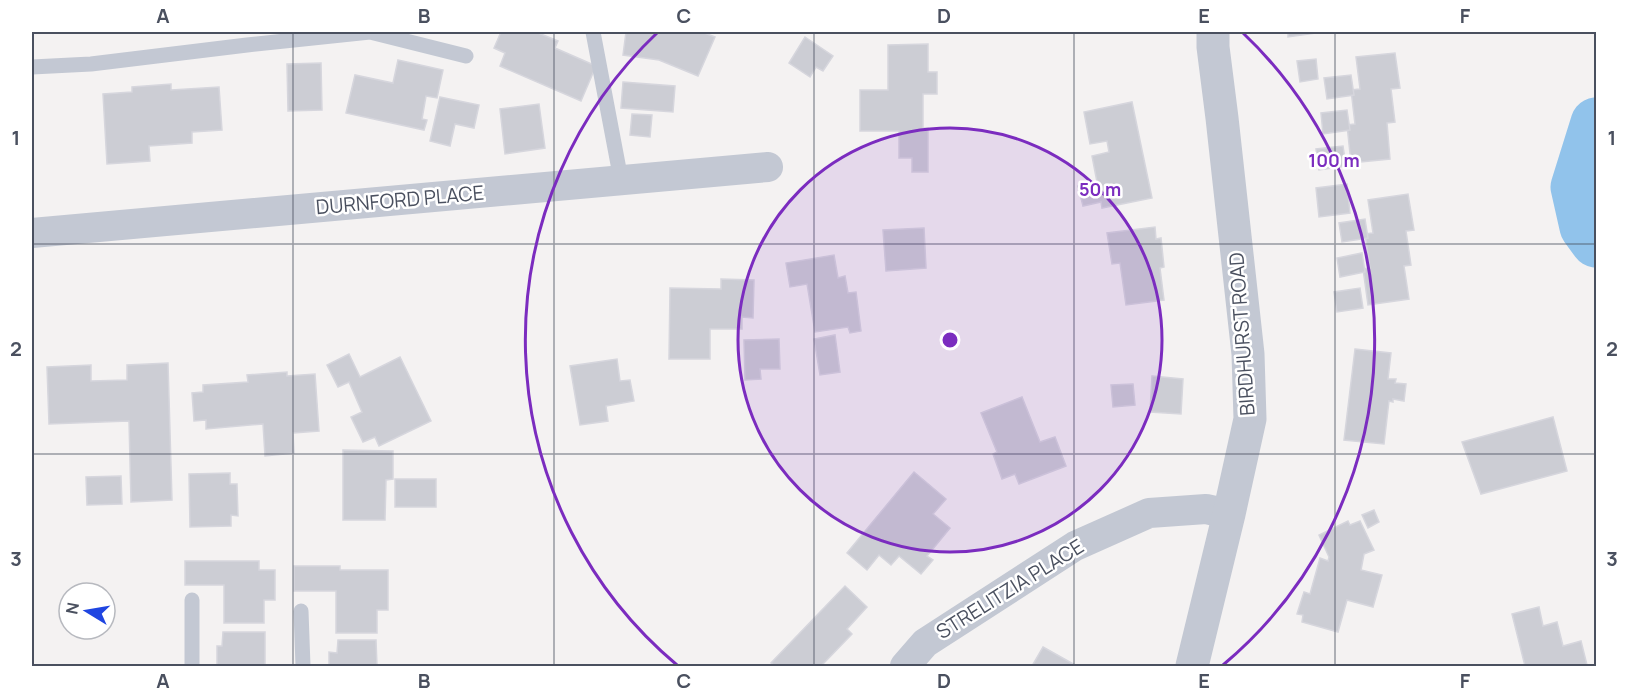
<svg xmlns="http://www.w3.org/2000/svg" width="1628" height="698" font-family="Manrope,sans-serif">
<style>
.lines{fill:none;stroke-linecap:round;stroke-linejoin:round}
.river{stroke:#91c3eb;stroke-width:51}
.building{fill:#cccdd4;stroke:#d6d6dd;stroke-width:1.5}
.service{stroke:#c3c8d3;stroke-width:15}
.minor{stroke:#c3c8d3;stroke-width:30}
.tertiary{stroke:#c3c8d3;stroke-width:33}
.grid{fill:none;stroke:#4a505f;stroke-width:1.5;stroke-opacity:0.55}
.ring{fill:none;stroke:#7b2cbf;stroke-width:3}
.labels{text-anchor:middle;stroke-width:5;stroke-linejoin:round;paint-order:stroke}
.street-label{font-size:20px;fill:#4a505f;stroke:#fff}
.centre{fill:#7b2cbf;stroke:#fff;stroke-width:3}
.ring-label{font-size:18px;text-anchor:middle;font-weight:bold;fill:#7b2cbf;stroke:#fff;stroke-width:5;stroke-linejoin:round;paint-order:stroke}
.neatline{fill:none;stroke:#4a505f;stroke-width:2}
.grid-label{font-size:20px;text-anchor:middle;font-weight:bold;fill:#4a505f}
</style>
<rect width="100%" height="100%" fill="#f4f2f2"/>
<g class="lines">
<!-- river -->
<path class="river" d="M1596,123l-20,64 9,40 11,15"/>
</g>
<!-- building -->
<g class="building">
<path d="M501,32h35l22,9 -3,7 41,18 -15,35 -81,-35 5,-13 -11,-5z"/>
<path d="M626,32h76l13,5 -17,39 -39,-16 -36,-5z"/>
<path d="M1288,32h35l-35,5z"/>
<path d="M805,37l28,19 -10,15 -7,-4 -6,10 -21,-14z"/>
<path d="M928,44v28h9v22h-14v34h5v44h-16v-14h-13v-27h-39v-41h28v-45z"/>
<path d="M1395,53l5,35 -9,1 4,33 -8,1 3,36 -39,4 -4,-38 8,-1 -4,-34 9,-1 -4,-32z"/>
<path d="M1316,59l2,20 -18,3 -3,-21z"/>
<path d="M398,60l45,10 -6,28 -11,-2 -4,23 5,1 -3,10 -78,-17 9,-38 38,8z"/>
<path d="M321,63l1,47 -34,1 -1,-47z"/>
<path d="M1351,75l3,20 -27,4 -3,-21z"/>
<path d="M623,82l52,4 -2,26 -52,-4z"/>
<path d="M171,84v6l48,-3 3,43 -30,2v11l-43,3 1,15 -43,3 -4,-70 29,-2v-5z"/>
<path d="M440,97l39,8 -5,23 -19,-4 -5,22 -20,-5z"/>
<path d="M1132,102l20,96 -50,10 -1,-6 -18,4 -5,-20 19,-4 -5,-26 17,-4 -2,-11 -17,3 -6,-32z"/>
<path d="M539,104l6,44 -40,6 -5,-45z"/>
<path d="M1347,110l3,20 -27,4 -2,-21z"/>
<path d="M632,114l20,1 -2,22 -20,-2z"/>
<path d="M1343,146l3,20 -27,4 -3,-21z"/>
<path d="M1347,184l3,29 -31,4 -3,-29z"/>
<path d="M1408,194l6,36 -8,1 5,34 -7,1 5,33 -41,6 -5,-36 7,-1 -5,-34 8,-1 -5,-33z"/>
<path d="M1365,219l3,19 -26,4 -3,-19z"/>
<path d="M1155,227l1,12 5,-1 3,29 -4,1 4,32 -38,5 -6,-42 -8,1 -5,-31z"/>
<path d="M924,228l2,40 -40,3 -3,-41z"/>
<path d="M1362,253l3,19 -25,5 -3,-19z"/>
<path d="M834,255l4,23 7,-2 3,17 8,-1 5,39 -11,2 -2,-6 -33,5 -8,-48 -17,3 -4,-24z"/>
<path d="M721,279l33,1 -1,38 -11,-1v12h-32v30h-41l1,-71 51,1z"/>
<path d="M1360,288l3,20 -26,4 -3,-20z"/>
<path d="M835,335l5,37 -20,3 -6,-36z"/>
<path d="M779,339l1,30h-20l1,10 -16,1 -1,-40z"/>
<path d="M1355,349l36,4 -3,26h8l-1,4 11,1 -2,17 -11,-2v3l-4,-1 -5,43 -40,-4z"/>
<path d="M349,354l11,23 40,-20 31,64 -52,25 -4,-9 -12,5 -12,-25 11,-5 -13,-30 -11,5 -11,-22z"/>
<path d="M617,359l3,22 10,-1 4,21 -28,5 2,15 -28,4 -10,-59z"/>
<path d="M168,363l4,137 -41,2 -2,-81 -80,3 -2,-57 44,-2v16l36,-1v-15z"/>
<path d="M287,372v4l28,-2 4,57 -26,2 1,20 -29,3 -2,-32 -57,5v-9l-12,1 -2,-28 11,-1v-7l45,-3 -1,-7z"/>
<path d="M1152,376l31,3 -2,35 -31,-2z"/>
<path d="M1133,384l2,21 -22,2 -2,-22z"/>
<path d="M1022,397l18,45 15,-5 11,29 -47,18 -4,-10 -13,5 -9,-25 4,-2 -16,-39z"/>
<path d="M1553,417l14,54 -86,23 -19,-52z"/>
<path d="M343,450l50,1v28l-7,1 -1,40h-42z"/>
<path d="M914,472l32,27 -13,15 17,14 -23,28 6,4 -12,14 -22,-18 -8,9 -12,-10 -12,15 -20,-17z"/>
<path d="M230,473v11h7l1,32 -7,-1v11l-41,1 -1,-53z"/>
<path d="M121,476l1,28 -35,1 -1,-28z"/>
<rect x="395" y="479" width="41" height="28"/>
<path d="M1374,510l5,12 -11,6 -6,-13z"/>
<path d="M1348,521l2,4 10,-4 14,29 -10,4 -3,16 21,5 -9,32 -26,-7 -9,32 -36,-10 1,-7 -6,-1 7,-22 6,2 10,-36 8,3 1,-4 -10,-22z"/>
<path d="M185,561h74v9h16v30h-11v23h-40v-38h-39z"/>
<path d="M294,566h46v4h48v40h-11v23h-41v-42h-42z"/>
<path d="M845,586l22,21 -20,22 5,5 -31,32h-46l-4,-3z"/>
<path d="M1539,607l4,19 14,-4 6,24 18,-5 6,24 -62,1 -13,-52z"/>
<path d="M223,632h42v34h-48v-20h5z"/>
<path d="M338,640h38l1,26h10h-58v-14l8,1z"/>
<path d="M1043,647l34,19h-45z"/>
</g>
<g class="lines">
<!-- service -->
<g class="service">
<path d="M593,32l28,148"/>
<path d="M32,67l59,-3 156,-19 123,-13 96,24"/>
<path d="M192,600v66"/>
<path d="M301,611l2,55"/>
</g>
<!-- minor -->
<g class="minor">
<path d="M32,233l736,-66"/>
<path d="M905,666l20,-23 150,-97 74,-33 57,-4 23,5"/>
</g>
<!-- tertiary -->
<path class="tertiary" d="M1192,666l37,-152 21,-95 -2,-65 -26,-236 -9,-71v-15"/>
</g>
<!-- grid -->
<path class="grid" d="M293,32v634M554,32v634M814,32v634M1074,32v634M1335,32v634M32,244h1564M32,454h1564"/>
<!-- distance rings -->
<circle cx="950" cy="340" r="212" fill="#7b2cbf" fill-opacity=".12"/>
<g class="ring">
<circle cx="950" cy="340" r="212"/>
<path d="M677 665A424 424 0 0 1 658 32M1242 32A424 424 0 0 1 1223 665"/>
</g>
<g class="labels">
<!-- street labels -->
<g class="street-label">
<text transform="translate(400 200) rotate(-5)" y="7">DURNFORD PLACE</text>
<text transform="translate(1242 334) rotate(-94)" y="7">BIRDHURST ROAD</text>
<text transform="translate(1010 589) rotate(-32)" y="7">STRELITZIA PLACE</text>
</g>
</g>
<circle cx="950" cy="340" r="9" class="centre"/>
<g class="ring-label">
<text x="1334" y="167">100 m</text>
<text x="1100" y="196">50 m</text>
</g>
<!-- border -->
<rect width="1628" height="698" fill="none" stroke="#ffffff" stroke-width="66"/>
<!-- north arrow -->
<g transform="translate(87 611) rotate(281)"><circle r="28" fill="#ffffff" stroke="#b7b9bf" stroke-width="1.5"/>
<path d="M0-4.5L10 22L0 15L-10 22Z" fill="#1f45e1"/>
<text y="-9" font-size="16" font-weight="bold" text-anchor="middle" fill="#4a505f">N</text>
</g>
<rect x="33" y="33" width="1562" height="632" class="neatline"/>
<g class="grid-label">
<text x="163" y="23">A</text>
<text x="424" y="23">B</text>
<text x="684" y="23">C</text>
<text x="944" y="23">D</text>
<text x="1204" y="23">E</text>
<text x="1465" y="23">F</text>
<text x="16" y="145">1</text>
<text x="1612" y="145">1</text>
<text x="16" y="356">2</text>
<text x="1612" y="356">2</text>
<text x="16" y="566">3</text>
<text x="1612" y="566">3</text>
<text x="163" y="688">A</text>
<text x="424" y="688">B</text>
<text x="684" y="688">C</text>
<text x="944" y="688">D</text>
<text x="1204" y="688">E</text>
<text x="1465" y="688">F</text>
</g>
</svg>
